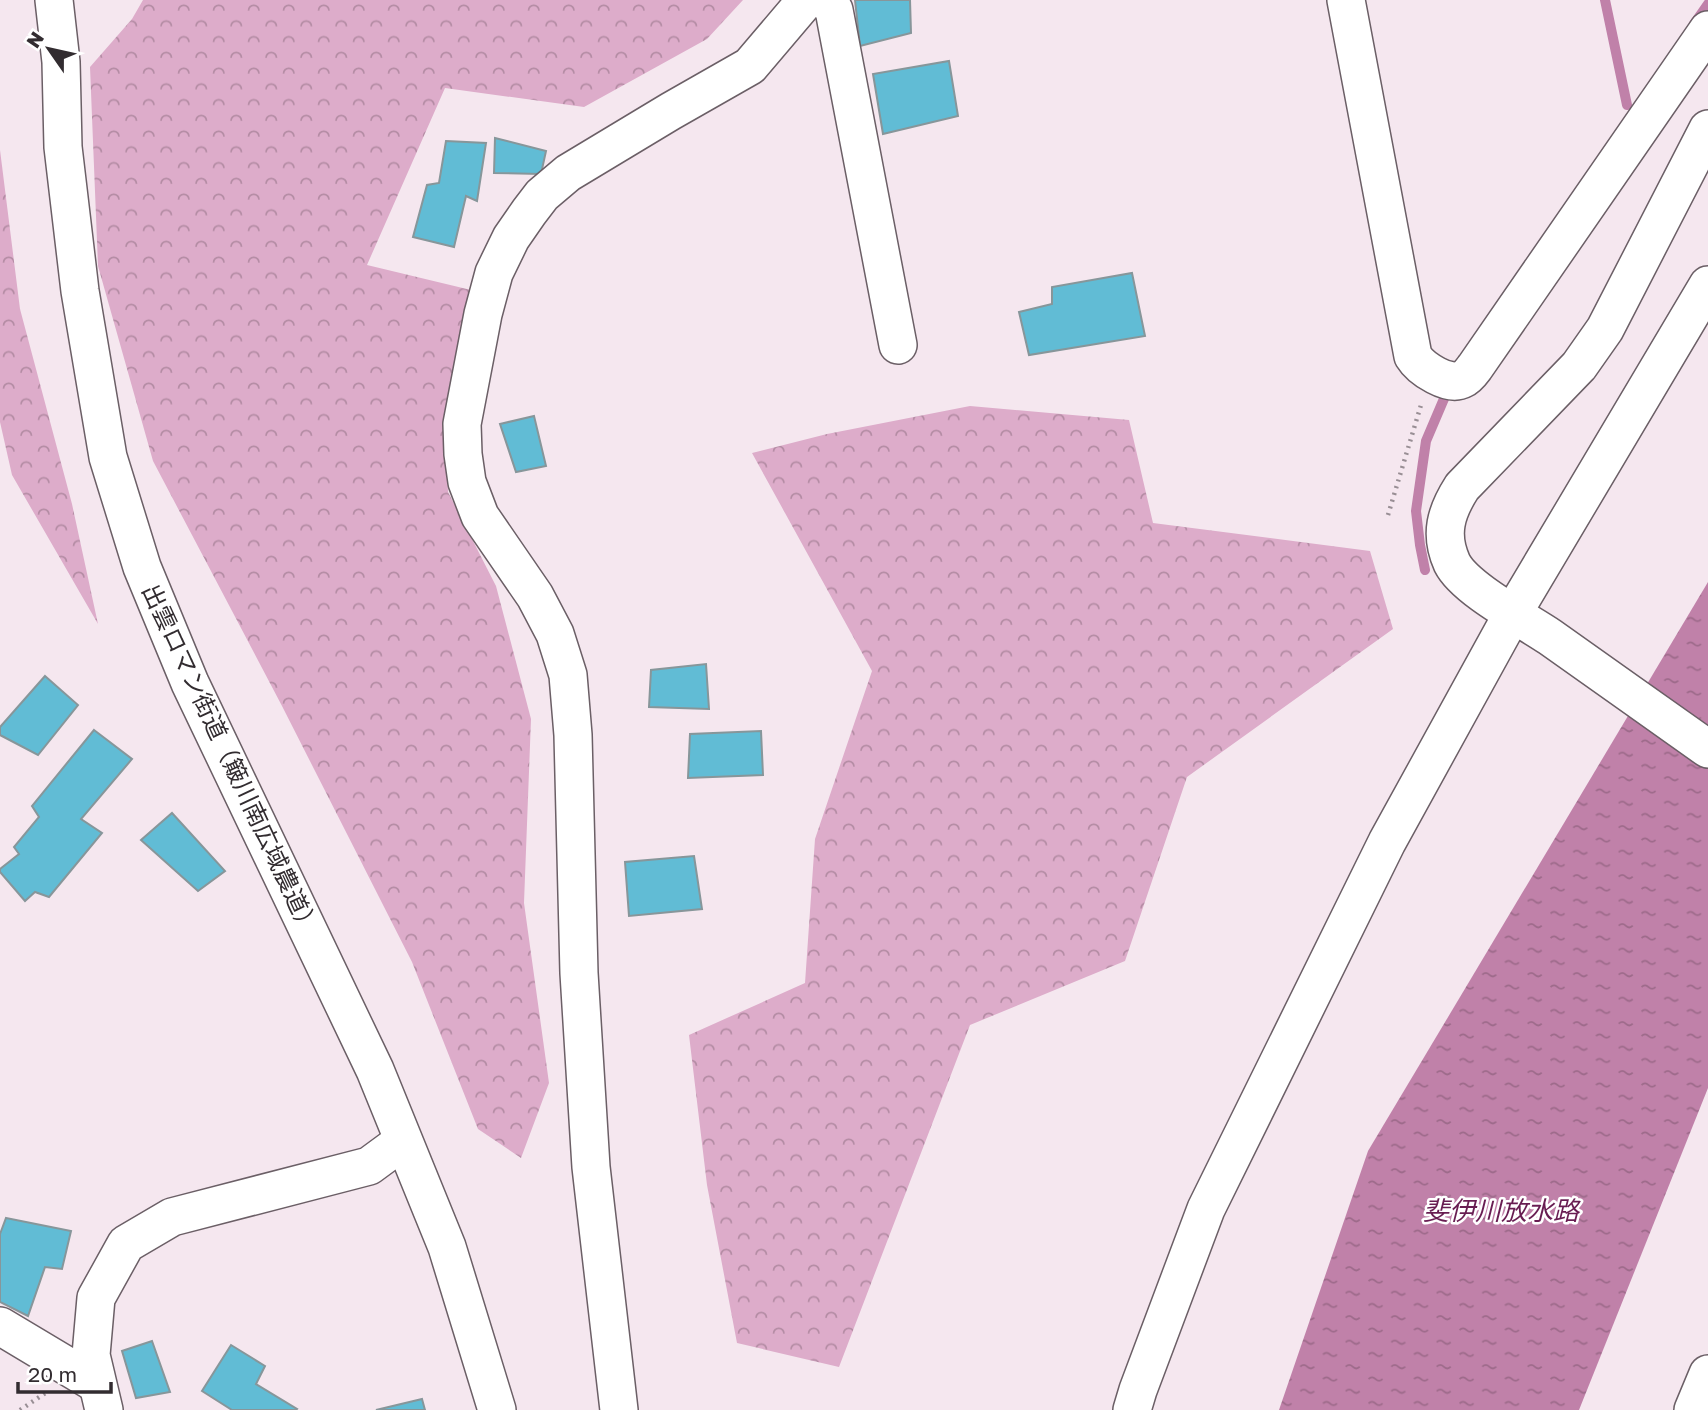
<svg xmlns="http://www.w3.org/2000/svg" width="1708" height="1410" font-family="'Golos Text','Noto Sans JP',sans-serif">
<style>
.forest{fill:url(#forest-crowns)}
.water{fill:url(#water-ripples)}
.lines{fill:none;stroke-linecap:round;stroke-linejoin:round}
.stream{stroke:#c081a9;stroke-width:10}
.building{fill:#61bcd5;stroke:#87969a;stroke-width:2}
.minor-casing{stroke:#6b5f66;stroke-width:40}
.path{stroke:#988e94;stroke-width:4.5;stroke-dasharray:2 5;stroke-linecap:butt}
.minor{stroke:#fff;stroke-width:37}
.labels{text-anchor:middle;stroke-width:5;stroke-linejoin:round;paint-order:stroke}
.street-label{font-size:24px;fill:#322c30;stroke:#fff}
.water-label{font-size:26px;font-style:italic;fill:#681d52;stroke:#fff}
</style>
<defs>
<pattern id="forest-crowns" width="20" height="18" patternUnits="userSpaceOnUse" patternTransform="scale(1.75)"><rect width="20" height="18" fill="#ddacca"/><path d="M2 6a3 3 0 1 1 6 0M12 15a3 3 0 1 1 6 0" fill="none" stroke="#b48ca4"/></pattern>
<pattern id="water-ripples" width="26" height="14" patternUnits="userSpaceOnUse" patternTransform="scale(1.75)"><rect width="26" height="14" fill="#c081a9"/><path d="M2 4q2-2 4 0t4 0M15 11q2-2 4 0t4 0" fill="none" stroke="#9d6a8a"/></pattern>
</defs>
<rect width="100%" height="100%" fill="#f5e7ef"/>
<!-- forest -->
<g class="forest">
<path d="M143,0h600l-36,39 -123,68 -139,-19 -78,177 104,25 -26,128 3,74 48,94 35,133 -7,184 25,180 -28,75 -43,-29 -66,-167 -130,-256 -129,-245 -55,-195 -8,-199 42,-48z"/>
<path d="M0,150l20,159 52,195 26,120 -86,-149 -12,-53z"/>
<path d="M970,406l159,14 24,103 217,28 23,78 -206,148 -62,184 -155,64 -131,342 -102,-24 -30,-158 -18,-150 116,-52 10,-144 57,-168 -120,-218 75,-19z"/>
</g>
<!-- water -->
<path class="water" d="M1708,582v506l-129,322h-300l89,-259z"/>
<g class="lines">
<!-- stream -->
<g class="stream">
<path d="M1605,0l22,105"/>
<path d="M1694,24l14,-20"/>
<path d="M1425,570l-5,-25 -4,-34 10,-70 23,-54"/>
</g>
</g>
<!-- building -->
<g class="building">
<path d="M855,0h55l1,33 -51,13z"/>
<path d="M949,61l9,55 -75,18 -10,-60z"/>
<path d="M495,138l51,13 -5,23 -47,-1z"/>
<path d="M446,141l40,2 -9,58 -11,-5 -12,51 -41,-10 14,-52 12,-2z"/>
<path d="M1132,273l13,63 -116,19 -10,-43 33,-8v-17z"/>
<path d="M534,416l12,50 -30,6 -16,-48z"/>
<path d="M706,664l3,45 -60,-2 2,-37z"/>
<path d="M45,676l33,29 -40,50 -38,-20v-8z"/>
<path d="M94,730l38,29 -51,60 21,14 -53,64 -14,-5 -10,9 -25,-29v-3l19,-15 -5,-7 25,-30 -7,-11z"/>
<path d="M761,731l2,44 -75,3 2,-44z"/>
<path d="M172,813l53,58 -27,20 -57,-51z"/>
<path d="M694,856l8,53 -73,7 -4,-54z"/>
<path d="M6,1218l65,13 -9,38 -17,-2 -17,49 -28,-14v-68z"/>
<path d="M152,1341l18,51 -34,6 -14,-47z"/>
<path d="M231,1345l34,21 -9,18 41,25 -1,1h-64l-30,-19z"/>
<path d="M422,1399l3,11h-49z"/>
</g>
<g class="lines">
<defs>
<g id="minor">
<path d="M54,0l7,62 2,85 17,144 28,166 34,110 48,116 185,387 72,177 50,163"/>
<path d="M826,0l8,10 64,335"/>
<path d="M1346,0l67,356c8,13 36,31 50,23 5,-2 9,-8 12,-12l233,-337"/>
<path d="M1708,129l-103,200 -26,37 -117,121c-16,25 -23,47 -10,76 13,26 73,57 98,74 53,37 105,75 158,112"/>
<path d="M0,1326l97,58"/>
<path d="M104,1410l-13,-55 5,-57 30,-54 46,-27 197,-51 34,-25"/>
<path d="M619,1410l-28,-243 -12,-194 -6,-238 -5,-60 -13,-41 -20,-38 -55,-80 -13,-34 -4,-28 -1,-30 21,-110 11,-41 17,-35 18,-26 13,-17 26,-22 103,-62 79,-45 56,-66"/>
<path d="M1132,1410l6,-20 68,-181 181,-367 126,-229 195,-328"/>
<path d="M1693,1410l15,-36"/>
</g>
</defs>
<!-- minor casing -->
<use href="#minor" class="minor-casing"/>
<!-- path -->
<g class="path">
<path d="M1388,515l33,-110"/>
<path d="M20,1410l27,-18"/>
</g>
<!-- minor -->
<use href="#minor" class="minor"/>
</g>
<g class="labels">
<!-- street labels -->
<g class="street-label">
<text transform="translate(230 760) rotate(65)" y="8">出雲ロマン街道（簸川南広域農道）</text>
</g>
<!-- water labels -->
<g class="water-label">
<text x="1501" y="1220">斐伊川放水路</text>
</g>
</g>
<!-- north arrow -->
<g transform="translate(49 49) rotate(304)" stroke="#ffffff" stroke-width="5" paint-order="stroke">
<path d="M0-5L12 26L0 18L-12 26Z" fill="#322c30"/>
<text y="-10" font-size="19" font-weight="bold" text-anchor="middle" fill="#322c30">N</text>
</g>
<!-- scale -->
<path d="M18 1382v10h93v-10" fill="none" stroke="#322c30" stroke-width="3.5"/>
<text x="28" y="1382" font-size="21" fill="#322c30" stroke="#ffffff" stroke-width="5" paint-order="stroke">20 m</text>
</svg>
